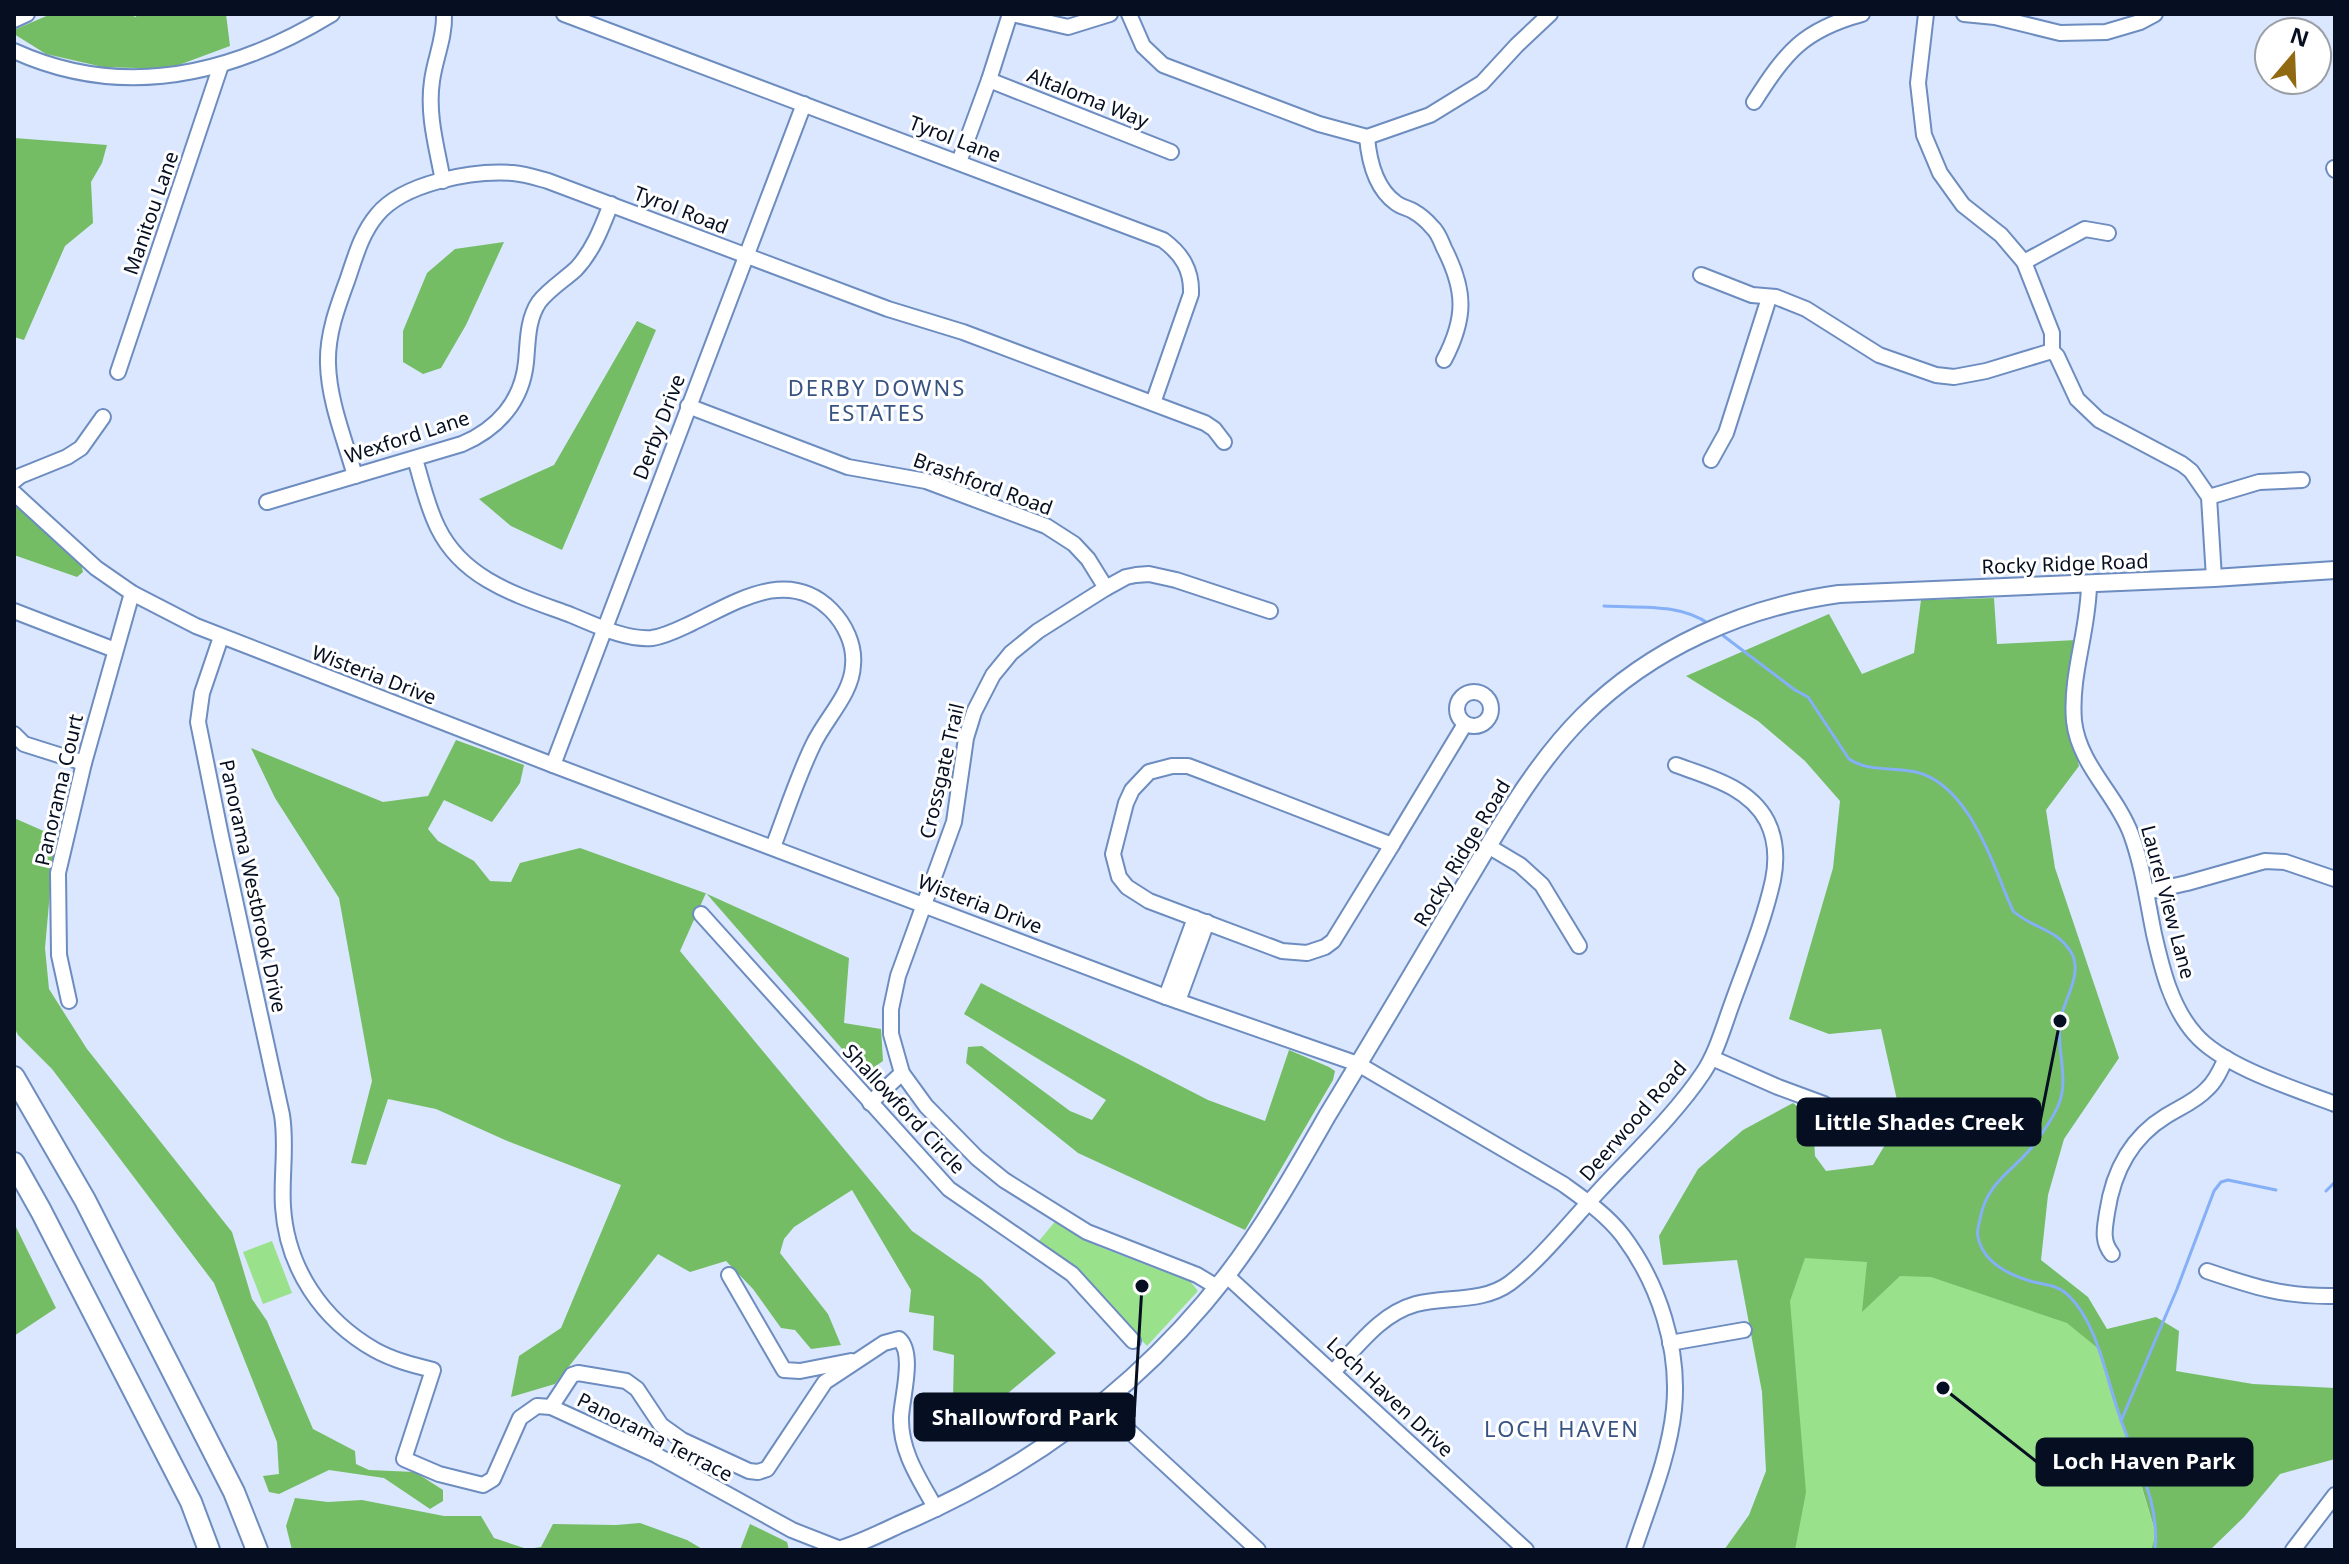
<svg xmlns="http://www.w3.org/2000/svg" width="2349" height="1564" font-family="'Noto Sans',sans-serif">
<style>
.green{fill:#9ae18c}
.forest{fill:#74bd65}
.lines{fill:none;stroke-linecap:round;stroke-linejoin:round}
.stream{stroke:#85aff7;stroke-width:3}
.minor-casing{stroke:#6d8cbf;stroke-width:18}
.major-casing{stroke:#6d8cbf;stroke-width:20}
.highway-casing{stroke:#6d8cbf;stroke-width:24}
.minor{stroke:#fff;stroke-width:14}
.major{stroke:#fff;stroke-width:16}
.highway{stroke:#fff;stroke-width:20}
.labels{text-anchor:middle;stroke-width:6;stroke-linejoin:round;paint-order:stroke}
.street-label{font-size:20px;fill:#050f21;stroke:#fff}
.neighbourhood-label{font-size:22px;letter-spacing:2px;fill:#375382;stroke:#fff}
.leader{fill:none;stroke:#050f21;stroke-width:3}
.callout-dot{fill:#050f21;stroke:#fff;stroke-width:3}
.callout{fill:#050f21;stroke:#050f21;stroke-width:3}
.callout-label{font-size:22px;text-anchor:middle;font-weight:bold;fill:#fff}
</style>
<rect width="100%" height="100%" fill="#dae7fe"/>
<!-- green -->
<g class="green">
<path d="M1058,1218l42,29 90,34 8,10 -51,55 -69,-74 -40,-30z"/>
<path d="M272,1241l20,52 -29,11 -20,-52z"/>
<path d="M1766,1249l137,10 165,64 33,28 55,184 -5,15h-416l36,-57z"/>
</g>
<!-- forest -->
<g class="forest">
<path d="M51,14h79l5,3 5,-3h86l4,32 -62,23 -65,-2 -57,-13 -32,-20v-4z"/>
<path d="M14,138l93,7 -5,18 -11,19 2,41 -28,23 -41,94 -10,-3z"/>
<path d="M504,242l-38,83 -25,43 -18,6 -20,-12v-31l24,-58 28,-24z"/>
<path d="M637,321l19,9 -94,220 -51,-24 -32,-27 75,-34z"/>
<path d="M14,502l66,58 3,12 -6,5 -63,-22z"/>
<path d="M1994,598l3,46 79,-4 -11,66 14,60 -33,44 9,58 64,190 -55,81 -16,56 -7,65 47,37 19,32 49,-12 23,14 -3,40 77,13 82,4v71l-55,15 -36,43 -34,33h-59l5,-16 -55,-183 -34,-28 -136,-46 -31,-1 -38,36 5,-50 -62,-4 -15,43 16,191 -11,58h-71l25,-35 17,-44 -4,-79 -25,-132 -74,5 -4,-29 39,-67 45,-39 50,-27 20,15 2,38 11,15 47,-6 28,-47 -20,-89 -52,5 -40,-15 44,-151 7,-67 -35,-40 -47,-40 -72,-45 143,-62 33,60 52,-21 7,-53z"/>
<path d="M456,740l68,25 -4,18 -28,39 -48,-22 -16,29 10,12 36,20 16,20 21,1 9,-19 60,-15 125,45 144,65 -5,65 37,6 2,32 -19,13 -158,-181 -26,58 232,280 69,48 75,74 -104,87 2,-85 -21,-5 1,-34 -25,-4 2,-22 -59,-100 -58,37 -10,12 -4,14 48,61 13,31 -30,4 -16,-19 -14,-2 -28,-39 -27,-28 -36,11 -32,-18 -103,130 -44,13 8,-41 42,-28 60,-143 -116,-45 -69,-31 -48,-10 -22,66 -15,-2 21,-82 -33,-183 -64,-100 -24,-50 132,54 45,-6z"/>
<path d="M14,818l41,18 -10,112 4,41 38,60 145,183 20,67 15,22 46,108 42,22 1,13 13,6 46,2 28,18v11l-13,8 -46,-31 -55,-8 -50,24 -10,-2 -6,-16 16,-2 -2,-32 -63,-159 -162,-214 -34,-34 -4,-8z"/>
<path d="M981,983l227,117 57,21 24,-71 40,17 6,4 -2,9 -88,150 -167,-77 -112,-90 2,-16 14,-1 88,65 22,9 14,-20 -142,-86z"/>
<path d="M14,1223l42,85 -42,28z"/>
<path d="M295,1498l33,4 34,-2 82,16h37l13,22 33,11 14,-2 12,-23 63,1 24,-2 47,17 17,10h-412l-6,-24z"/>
<path d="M750,1524l37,18 2,8h-49z"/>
</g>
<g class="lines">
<!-- stream -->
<g class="stream">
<path d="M1604,606c35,2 76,-3 105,18"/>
<path d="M1721,634l74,56 13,7 41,62c19,13 45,8 67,13 54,13 77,94 97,139 20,18 43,17 58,41 13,22 -8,48 -11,70 -4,27 10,58 -2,84 -6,14 -17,29 -26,41 -21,26 -45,35 -52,72 -1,6 -4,12 -2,18 5,25 29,37 52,44 14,4 27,3 39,15 29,28 37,83 51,121 15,47 40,81 35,133"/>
<path d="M2326,1191l9,-9"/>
<path d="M2121,1421l56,-132 37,-98 7,-9 7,-2 48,10"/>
</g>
<defs>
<g id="minor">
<path d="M564,14l599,226c19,14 29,30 28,54l-38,109"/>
<path d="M1012,14l56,13 42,-13"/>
<path d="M1129,14l14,32 20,19 156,59 48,13 63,-22 52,-32 35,-38 33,-31"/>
<path d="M1926,14l-8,69 6,52 16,38 23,32 38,30 23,27 28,71v18l5,5 20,43 22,21 83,44 9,7 18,26 5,81"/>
<path d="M1964,14l31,3 65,16 46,-1 34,-10 15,-8"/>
<path d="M14,20l13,-6"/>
<path d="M14,51c110,50 218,24 318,-37"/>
<path d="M989,80l182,72"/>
<path d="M1754,102c32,-50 49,-72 108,-88"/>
<path d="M1367,137c2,24 8,51 29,66 5,4 12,5 17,8 7,4 14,10 19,16 6,5 9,14 12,21 22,43 22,70 0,112"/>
<path d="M959,162l30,-82 21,-66"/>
<path d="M2334,168l1,2"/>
<path d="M443,181c-6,-33 -16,-66 -11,-100 3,-23 13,-43 12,-67"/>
<path d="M2024,262l61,-33 23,4"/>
<path d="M1701,275l51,20 24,2 30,12 73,46 57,20 18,2 32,-6 66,-20"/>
<path d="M118,372l103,-307"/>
<path d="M688,406l160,61 78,14 120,45 28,18 14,15 18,29"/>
<path d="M415,459c7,23 12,47 23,69 26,53 82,68 133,87 25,10 54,25 81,23 14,-2 27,-9 40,-15 44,-21 96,-56 139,-13 14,14 24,35 22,55 -1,29 -28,54 -40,80 -16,33 -27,68 -40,102"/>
<path d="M1711,460l15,-27 43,-135"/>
<path d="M355,476c-10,-36 -26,-74 -27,-112 -1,-29 9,-56 19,-83 8,-23 14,-47 30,-66 26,-32 95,-45 136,-42 12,1 24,5 35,8l340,128 75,23 242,91 9,6 10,13"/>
<path d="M14,481l6,-5 47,-19 14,-9 22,-31"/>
<path d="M14,493l82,75 36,25 64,33 357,139 613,232 192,67 205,120c21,15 44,31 60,52 36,48 57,113 51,173 -5,48 -25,95 -40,141"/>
<path d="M2209,497l50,-15 43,-2"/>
<path d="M267,502l195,-58c35,-15 60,-42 64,-82 2,-20 1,-42 13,-60 10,-13 25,-22 37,-33 17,-18 26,-42 35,-65"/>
<path d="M2089,583c0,47 -19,91 -15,138 5,44 42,73 57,113 12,33 16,66 23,100 8,35 17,73 41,100 27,32 100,55 140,70"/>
<path d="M14,611l101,39"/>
<path d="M221,637l-19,56 -4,29 23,114 61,279c5,31 -1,61 1,92 4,61 39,113 92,143 18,10 38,15 58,20l-29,89 35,15 44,11 10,-6 27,-61 17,-12 14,1 105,48 136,75 51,20"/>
<circle cx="1474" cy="709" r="17"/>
<path d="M14,734l10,10 60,19"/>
<path d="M553,765l251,-661"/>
<path d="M1172,766h16l16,6 188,73 -59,96 -8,6 -18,6 -25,-2 -133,-50 -22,-14 -8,-10 -6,-23 13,-51 6,-13 17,-18z"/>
<path d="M1392,845l73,-121"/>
<path d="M1488,846l32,19 22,20 37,61"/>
<path d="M2147,892l40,-9 78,-22 20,1 50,17"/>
<path d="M701,914l248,275 123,85 61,67"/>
<path d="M1166,997l29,-79"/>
<path d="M69,1001l-10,-46 -1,-82 26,-110 48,-170"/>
<path d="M1178,1001l29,-79"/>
<path d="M1712,1058l66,29 46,17"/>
<path d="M870,1103l32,-30"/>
<path d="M2112,1254c-11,-13 -7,-27 -5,-41 6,-41 23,-75 59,-97 13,-8 30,-15 41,-27 9,-8 14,-20 19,-31"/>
<path d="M2207,1271c47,16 78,26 128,25"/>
<path d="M729,1275l55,95 16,1 51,-10"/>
<path d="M1226,1275l300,275"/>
<path d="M1217,1287l-20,-12 -110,-43 -83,-52 -27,-22 -51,-52 -24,-33 -11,-39v-25l7,-33 56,-154 12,-84 8,-26 19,-37 18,-22 27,-22 68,-43 20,-11 10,-2 13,-1 27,6 94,31"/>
<path d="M1670,1343l74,-13"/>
<path d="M1333,1372c25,-26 47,-58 83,-68 31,-8 67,-1 94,-21 29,-22 62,-63 88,-91 35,-38 76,-76 105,-119 14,-21 21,-48 30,-72 14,-39 31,-80 40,-121 4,-20 3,-41 -6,-59 -18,-34 -58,-44 -91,-56"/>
<path d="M1100,1404l158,146"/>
<path d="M551,1407l21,-32 6,-2 48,8 11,8 24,36 21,15 67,31 9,1 9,-3 58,-87 59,-39 15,-4c16,14 3,58 2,78 -1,35 19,63 35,92"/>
<path d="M2293,1550l42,-55"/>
</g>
<path id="major" d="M838,1550c21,-6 41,-16 60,-25 130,-55 242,-138 329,-250 38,-50 69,-105 100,-159 45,-74 89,-148 133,-223 37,-61 72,-126 123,-177 68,-68 161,-109 256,-122l375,-16 121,-8"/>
<g id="highway">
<path d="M14,1077l71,123 149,292 23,58"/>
<path d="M14,1163l27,48 150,291 18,48"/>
</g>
</defs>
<!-- minor casing -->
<use href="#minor" class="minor-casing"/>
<!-- major casing -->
<use href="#major" class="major-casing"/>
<!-- highway casing -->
<use href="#highway" class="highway-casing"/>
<!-- minor -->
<use href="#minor" class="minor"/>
<!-- major -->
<use href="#major" class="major"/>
<!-- highway -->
<use href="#highway" class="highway"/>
</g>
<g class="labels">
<!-- street labels -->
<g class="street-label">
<text transform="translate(1088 98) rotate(22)" y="7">Altaloma Way</text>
<text transform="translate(955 139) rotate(21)" y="7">Tyrol Lane</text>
<text transform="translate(681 210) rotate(21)" y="7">Tyrol Road</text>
<text transform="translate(151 213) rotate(-71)" y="7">Manitou Lane</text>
<text transform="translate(659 427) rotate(-69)" y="7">Derby Drive</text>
<text transform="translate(407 437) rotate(-18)" y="7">Wexford Lane</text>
<text transform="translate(983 484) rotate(20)" y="7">Brashford Road</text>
<text transform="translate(2065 564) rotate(-2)" y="7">Rocky Ridge Road</text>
<text transform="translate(374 675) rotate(21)" y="7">Wisteria Drive</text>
<text transform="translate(942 771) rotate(-77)" y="7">Crossgate Trail</text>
<text transform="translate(59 790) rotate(-77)" y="7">Panorama Court</text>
<text transform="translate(1462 853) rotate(-59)" y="7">Rocky Ridge Road</text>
<text transform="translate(253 886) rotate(78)" y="7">Panorama Westbrook Drive</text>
<text transform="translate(2168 902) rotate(75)" y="7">Laurel View Lane</text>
<text transform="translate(980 904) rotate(21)" y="7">Wisteria Drive</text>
<text transform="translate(904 1109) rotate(47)" y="7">Shallowford Circle</text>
<text transform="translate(1633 1121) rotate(-49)" y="7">Deerwood Road</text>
<text transform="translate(1390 1397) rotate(43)" y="7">Loch Haven Drive</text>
<text transform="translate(655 1437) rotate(27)" y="7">Panorama Terrace</text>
</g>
<!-- neighbourhood labels -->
<g class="neighbourhood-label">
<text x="877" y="396">DERBY DOWNS<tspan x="877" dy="25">ESTATES</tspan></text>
<text x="1562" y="1437">LOCH HAVEN</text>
</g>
</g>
<!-- callouts -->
<path class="leader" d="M2060 1021L2040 1122M1142 1286L1134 1417M1943 1388L2037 1462"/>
<g class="callout-dot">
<circle cx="2060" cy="1021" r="8"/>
<circle cx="1142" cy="1286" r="8"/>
<circle cx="1943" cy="1388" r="8"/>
</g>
<g class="callout">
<rect x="1798" y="1099" width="242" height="46" rx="8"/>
<rect x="915" y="1394" width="219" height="46" rx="8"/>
<rect x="2037" y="1439" width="215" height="46" rx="8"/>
</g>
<g class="callout-label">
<text x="1919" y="1130">Little Shades Creek</text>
<text x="1025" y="1425">Shallowford Park</text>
<text x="2144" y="1469">Loch Haven Park</text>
</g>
<!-- border -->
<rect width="2349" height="1564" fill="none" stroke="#050f21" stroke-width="32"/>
<!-- north arrow -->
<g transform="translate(2293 56) rotate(19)"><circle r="38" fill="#ffffff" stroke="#9b9fa6" stroke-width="2"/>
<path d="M0-6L14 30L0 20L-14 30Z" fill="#916911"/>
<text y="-12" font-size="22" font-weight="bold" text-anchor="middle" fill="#050f21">N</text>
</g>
</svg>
